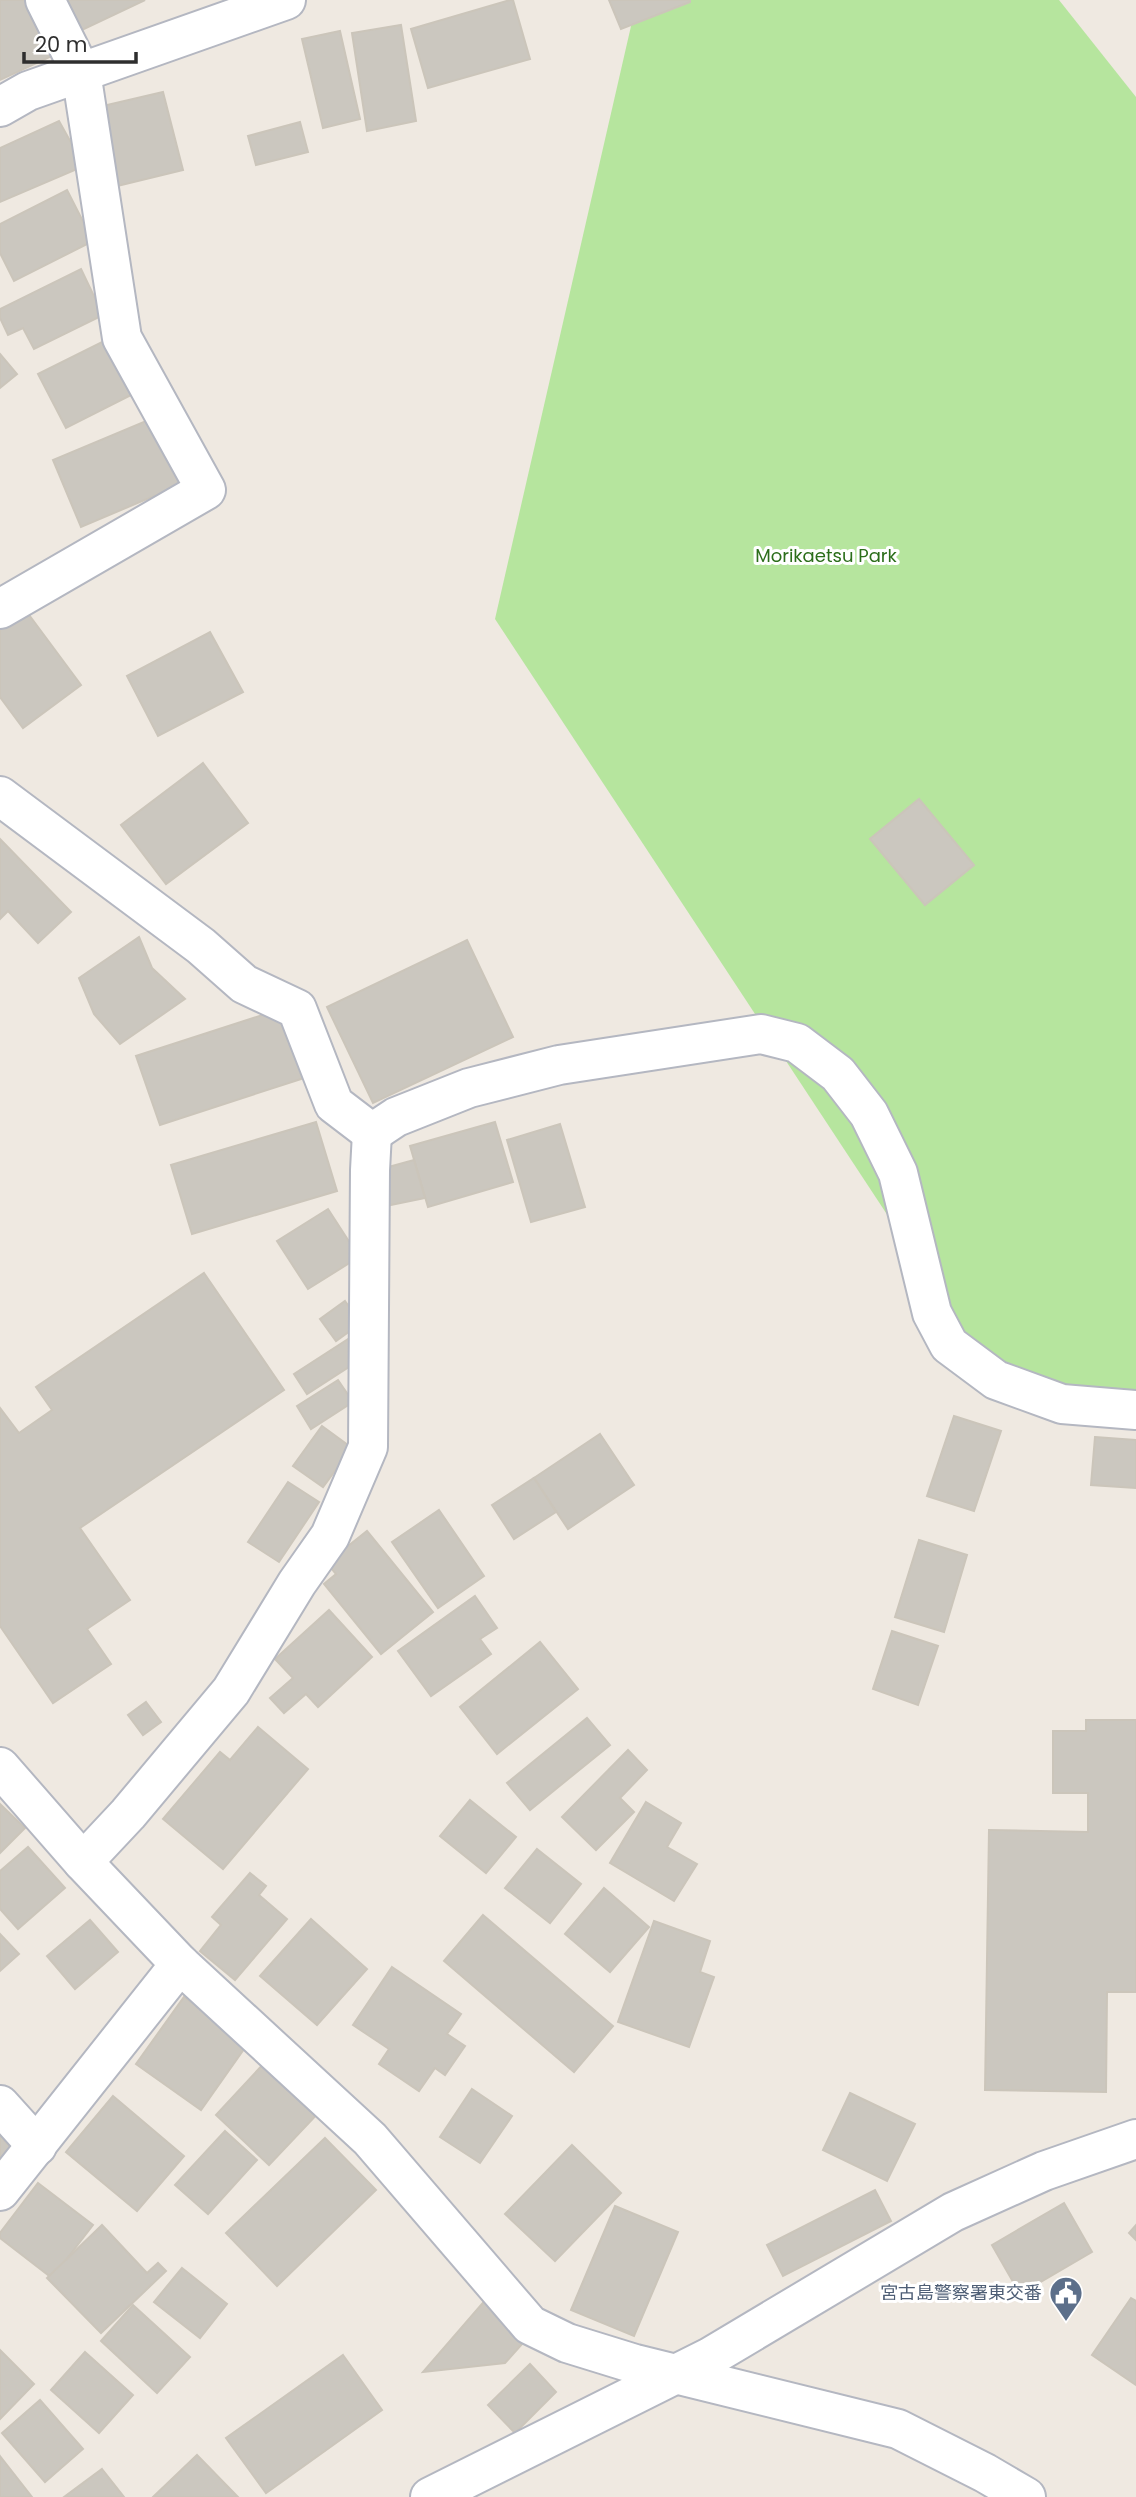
<svg xmlns="http://www.w3.org/2000/svg" width="1136" height="2497" font-family="Poppins,'Noto Sans JP',sans-serif">
<style>
.green{fill:#b6e59e}
.building{fill:#cbc7bf;stroke:#cbc5ba;stroke-width:2}
.lines{fill:none;stroke-linecap:round;stroke-linejoin:round}
.minor-casing{stroke:#b4b7c1;stroke-width:42}
.minor{stroke:#fff;stroke-width:38}
.labels{text-anchor:middle;stroke-width:6;stroke-linejoin:round;paint-order:stroke}
.park-label{font-size:18px;fill:#2c6e1b;stroke:#fff}
.service-label{font-size:18px;fill:#4e5e75;stroke:#fff;text-anchor:end}
</style>
<rect width="100%" height="100%" fill="#efe9e1"/>
<!-- green -->
<path class="green" d="M637,0h422l77,97v1298l-140,-15 -501,-761z"/>
<!-- building -->
<g class="building">
<path d="M0,0h43l11,55 -54,25z"/>
<path d="M67,0h78l-63,30z"/>
<path d="M510,0h3l17,59 -102,29 -17,-59z"/>
<path d="M609,0h81v2l-69,27z"/>
<path d="M401,25l15,96 -49,10 -15,-98z"/>
<path d="M340,31l20,88 -37,9 -21,-89z"/>
<path d="M163,92l20,78 -74,18 -19,-79z"/>
<path d="M59,121l25,45 -84,36v-54z"/>
<path d="M300,122l8,30 -52,13 -8,-29z"/>
<path d="M67,190l26,51 -79,40 -14,-28v-29z"/>
<path d="M81,269l22,46 -69,34 -11,-21 -15,7 -8,-17v-9z"/>
<path d="M106,340l27,54 -67,34 -28,-54z"/>
<path d="M0,354l17,20 -17,14z"/>
<path d="M158,416l29,66 -106,45 -28,-67z"/>
<path d="M18,600l63,85 -58,43 -23,-31v-84z"/>
<path d="M210,632l33,60 -85,44 -31,-60z"/>
<path d="M203,763l45,60 -82,61 -45,-59z"/>
<path d="M919,799l55,66 -49,40 -55,-66z"/>
<path d="M0,839l71,73 -33,31 -30,-32 -8,8z"/>
<path d="M139,937l13,31 33,31 -65,45 -26,-30 -15,-36z"/>
<path d="M467,940l46,97 -140,66 -46,-96z"/>
<path d="M281,1009l23,69 -144,47 -24,-69z"/>
<path d="M316,1122l21,69 -145,43 -21,-69z"/>
<path d="M495,1122l18,60 -85,25 -18,-61z"/>
<path d="M560,1124l25,83 -54,15 -24,-82z"/>
<path d="M414,1160l11,38 -44,9v-38z"/>
<path d="M328,1209l31,48 -51,32 -31,-48z"/>
<path d="M204,1273l80,117 -204,138 50,72 -43,29 24,35 -58,39 -53,-77v-218l19,25 33,-23 -16,-23z"/>
<path d="M345,1301l16,22 -25,18 -16,-22z"/>
<path d="M353,1336l13,20 -59,38 -13,-20z"/>
<path d="M338,1380l15,22 -42,27 -14,-23z"/>
<path d="M954,1416l47,15 -27,80 -47,-15z"/>
<path d="M322,1426l30,22 -29,39 -30,-21z"/>
<path d="M600,1434l34,51 -66,44 -34,-51z"/>
<path d="M1095,1437l41,3v48l-45,-3z"/>
<path d="M534,1478l22,34 -42,27 -22,-34z"/>
<path d="M288,1482l31,20 -40,60 -31,-20z"/>
<path d="M439,1510l45,66 -46,32 -46,-66z"/>
<path d="M367,1531l66,81 -52,42 -57,-70 12,-10 -9,-11z"/>
<path d="M919,1540l48,15 -23,77 -49,-15z"/>
<path d="M475,1596l22,32 -17,11 11,15 -60,42 -33,-45z"/>
<path d="M329,1610l43,47 -54,50 -12,-13 -22,19 -14,-15 23,-20 -18,-19z"/>
<path d="M892,1631l46,15 -20,59 -45,-16z"/>
<path d="M540,1642l38,47 -81,65 -37,-47z"/>
<path d="M146,1702l15,20 -18,13 -15,-20z"/>
<path d="M587,1718l23,27 -80,65 -23,-27z"/>
<path d="M1086,1720h50v272h-29l-1,100 -121,-2 4,-260 99,2v-39h-35v-62h33z"/>
<path d="M258,1727l50,42 -85,100 -60,-50 57,-67 10,8z"/>
<path d="M628,1750l19,20 -27,28 14,14 -38,38 -34,-33z"/>
<path d="M470,1800l46,37 -30,36 -46,-37z"/>
<path d="M646,1802l35,21 -14,24 30,17 -23,37 -64,-38z"/>
<path d="M0,1804l25,24 -25,25z"/>
<path d="M28,1847l37,41 -47,41 -18,-20v-38z"/>
<path d="M537,1849l44,35 -31,39 -45,-35z"/>
<path d="M250,1873l16,13 -7,9 28,24 -52,61 -35,-29 21,-26 -9,-8z"/>
<path d="M604,1888l45,39 -39,45 -45,-38z"/>
<path d="M483,1915l130,111 -39,46 -130,-111z"/>
<path d="M311,1919l56,50 -50,56 -57,-49z"/>
<path d="M90,1920l28,32 -43,37 -28,-33z"/>
<path d="M654,1921l56,20 -10,31 14,5 -25,70 -71,-25z"/>
<path d="M0,1934l19,20 -19,17z"/>
<path d="M392,1967l69,47 -14,20 18,12 -20,29 -10,-7 -16,23 -40,-27 10,-15 -36,-24z"/>
<path d="M184,1997l65,45 -48,68 -65,-46z"/>
<path d="M268,2059l54,50 -53,56 -53,-50z"/>
<path d="M472,2089l40,27 -32,47 -40,-26z"/>
<path d="M850,2093l65,31 -28,57 -64,-31z"/>
<path d="M113,2096l71,60 -47,55 -71,-59z"/>
<path d="M0,2121l11,12 -7,7 15,16 -19,18z"/>
<path d="M225,2131l32,29 -49,54 -33,-29z"/>
<path d="M325,2138l51,52 -99,96 -51,-53z"/>
<path d="M572,2145l49,48 -66,68 -50,-47z"/>
<path d="M38,2183l55,42 -41,53 -52,-40v-5z"/>
<path d="M875,2190l16,31 -108,55 -16,-31z"/>
<path d="M1064,2203l28,49 -72,42 -28,-49z"/>
<path d="M615,2206l63,26 -44,104 -63,-26z"/>
<path d="M102,2225l45,48 11,-10 8,8 -65,62 -54,-55z"/>
<path d="M1136,2225v15l-7,-7z"/>
<path d="M182,2268l45,36 -27,34 -46,-36z"/>
<path d="M488,2297l42,38 -25,28 -82,9z"/>
<path d="M1131,2298l5,3v84l-44,-30z"/>
<path d="M133,2305l57,52 -33,36 -56,-52z"/>
<path d="M0,2350l34,34 -34,35z"/>
<path d="M85,2352l48,43 -34,38 -48,-43z"/>
<path d="M343,2355l39,55 -116,83 -40,-55z"/>
<path d="M530,2364l26,28 -41,41 -27,-28z"/>
<path d="M40,2400l43,49 -38,33 -43,-49z"/>
<path d="M197,2455l41,42h-85z"/>
<path d="M0,2456l32,41h-32z"/>
<path d="M102,2469l22,28h-60z"/>
</g>
<g class="lines">
<defs>
<g id="minor">
<path d="M0,107l28,-16 258,-91"/>
<path d="M0,609l206,-119 -84,-152 -41,-266 -36,-72"/>
<path d="M0,796l201,150 43,38 53,25 37,95 38,29"/>
<path d="M372,1133l24,-16 73,-29 90,-23 202,-31 36,9 41,31 31,40 29,59 34,140 17,32 47,35 66,24 74,6"/>
<path d="M0,1767l83,95 97,102 190,175 160,186 37,18 68,21 263,65 87,44 41,24"/>
<path d="M83,1862l45,-48 103,-123 66,-108 33,-47 38,-89 2,-277 2,-37"/>
<path d="M0,2105l37,41"/>
<path d="M0,2191l180,-227"/>
<path d="M430,2497l280,-140 243,-145 91,-41 92,-32"/>
</g>
</defs>
<!-- minor casing -->
<use href="#minor" class="minor-casing"/>
<!-- minor -->
<use href="#minor" class="minor"/>
</g>
<!-- icons -->
<defs>
<symbol id="civic-pin" viewBox="-11 -11 22 30"><path d="M0 17L-7.5 6A9.5 9.5 0 1 1 7.5 6Z" fill="#5c6f8a" stroke="#fff"/><path d="M-.6-6.5H3V-4.5H.6V-3L4-1V1h2V6H-6V1h2V-1L-.6-3ZM-1.2 2.5V6h2.4V2.5Z" fill="#fff"/></symbol>
</defs>
<g fill-rule="evenodd">
<use href="#civic-pin" x="1047" y="2274" width="38" height="52"/>
</g>
<g class="labels">
<!-- park labels -->
<g class="park-label">
<text x="826" y="562">Morikaetsu Park</text>
</g>
<!-- service labels -->
<g class="service-label">
<text x="1042" y="2299">宮古島警察署東交番</text>
</g>
</g>
<!-- scale -->
<path d="M24 52v10h112v-10" fill="none" stroke="#2e2e2e" stroke-width="3.5"/>
<text x="35" y="52" font-size="21" fill="#2e2e2e" stroke="#ffffff" stroke-width="5" paint-order="stroke">20 m</text>
</svg>
